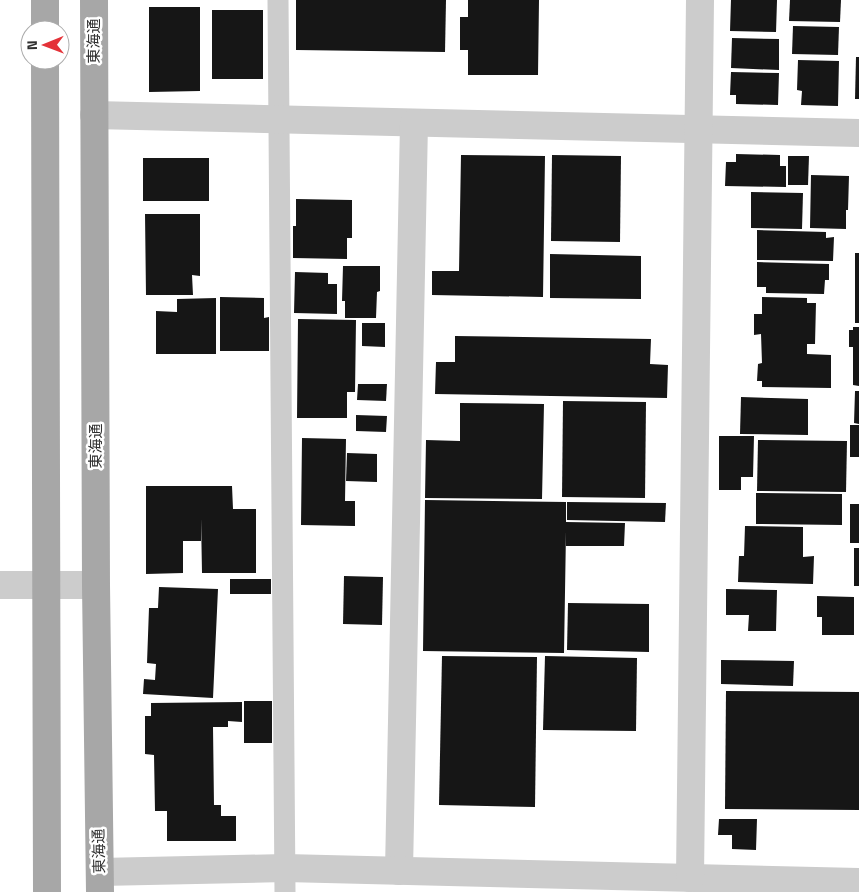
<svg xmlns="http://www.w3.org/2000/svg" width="859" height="892" font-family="'Titillium Web','Noto Sans JP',sans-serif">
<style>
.building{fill:#161616}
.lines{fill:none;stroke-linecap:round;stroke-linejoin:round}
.service{stroke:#ccc;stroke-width:21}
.minor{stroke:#ccc;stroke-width:28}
.primary{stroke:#a7a7a7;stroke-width:28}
.labels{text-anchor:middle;stroke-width:5;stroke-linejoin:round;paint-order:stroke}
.street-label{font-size:15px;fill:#2f2f2f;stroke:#fff}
</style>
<rect width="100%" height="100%" fill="#fff"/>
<!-- building -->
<g class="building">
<path d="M296,0h150l-1,52 -149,-2z"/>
<path d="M468,0h71l-1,75h-70v-25h-8v-33h8z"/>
<path d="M731,0h46l-1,32 -46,-1z"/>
<path d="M790,0h51l-1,22 -51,-1z"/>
<path d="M149,7h51v84l-51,1z"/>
<rect x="212" y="10" width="51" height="69"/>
<path d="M793,26l46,1 -1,28 -46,-1z"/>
<path d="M732,38l47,1v31l-48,-2z"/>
<path d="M856,57h3v42h-4z"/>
<path d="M798,60l41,1 -1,45 -37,-1 1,-14 -5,-1z"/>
<path d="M731,72l48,1 -1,32 -42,-1v-9h-6z"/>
<path d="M736,154l44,1v11h6v21l-61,-1 1,-24h10z"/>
<path d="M461,155l84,1 -2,141 -111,-2v-24h27z"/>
<path d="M552,155l69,1 -1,86 -69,-1z"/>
<path d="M788,156h21l-1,29h-20z"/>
<rect x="143" y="158" width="66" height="43"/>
<path d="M811,175l38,1 -1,34h-2v19l-36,-1z"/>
<path d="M751,192l52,1 -1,36 -51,-1z"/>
<path d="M296,199l56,1v38h-5v21l-54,-1v-32h3z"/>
<path d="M145,214h55v62l-8,-1 1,20h-47z"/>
<path d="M757,230l69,2v6l8,-1 -1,24 -76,-1z"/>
<rect x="855" y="253" width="4" height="70"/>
<path d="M550,254l91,2v43l-91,-1z"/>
<path d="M757,262l72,2v16h-4l-1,14 -58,-1v-6h-9z"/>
<path d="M343,266h37v25l-3,1 -1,26h-31v-17h-3z"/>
<path d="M295,272l33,1v11h9v30l-43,-1z"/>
<path d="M220,297l44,1v20l5,-1v34h-49z"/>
<path d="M762,297l45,1v5h9l-1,41h-8v10l24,1v33l-69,-1v-6h-5l1,-17 4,-1 -1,-29 -7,1v-21h8z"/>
<path d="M216,298v56h-60v-43l21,1v-13z"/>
<path d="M298,319l58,1 -1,72h-8v26h-50z"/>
<path d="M362,323h23v24l-23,-1z"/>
<path d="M853,327h6v59l-6,-1v-38h-4v-17h4z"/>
<path d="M455,336l196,3 -1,25 18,1 -1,33 -232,-4 1,-32h19z"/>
<path d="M358,384h29l-1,17 -29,-1z"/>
<path d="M855,391h4v33l-5,-1z"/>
<path d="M741,397l67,2v36l-68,-1z"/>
<path d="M563,401l83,1 -1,96 -83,-1z"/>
<path d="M460,403l84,1 -2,95 -117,-1 1,-58 34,1z"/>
<path d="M356,415l31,1 -1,16 -30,-1z"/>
<rect x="850" y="425" width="9" height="32"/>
<path d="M719,436h35l-1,41h-12v13h-22z"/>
<path d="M302,438l44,1 -1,62h10v25l-54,-1z"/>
<path d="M758,440l89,1 -1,51 -89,-1z"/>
<path d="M347,453l30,1v28l-31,-1z"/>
<path d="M146,486h86l1,23h23v64h-54l-1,-55v23h-18v32l-37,1z"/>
<path d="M756,493l86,1v31l-86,-1z"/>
<path d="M425,500l141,2v20l59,1 -1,23h-58v-15l-2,122 -141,-2z"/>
<path d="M567,502l99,1 -1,19 -98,-2z"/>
<rect x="850" y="504" width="9" height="39"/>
<path d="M745,526l58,1v30l11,-1 -1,28 -75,-2 1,-26h5z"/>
<rect x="854" y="548" width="5" height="38"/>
<path d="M344,576l39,1 -1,48 -39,-1z"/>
<rect x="230" y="579" width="41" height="15"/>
<path d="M159,587l59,2 -5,109 -70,-4 1,-15 11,1 1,-16 -9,-1 2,-55h9z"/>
<path d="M726,589l51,1 -1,41h-28l1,-16h-23z"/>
<path d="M817,596l37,1v38h-32v-18h-5z"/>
<path d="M568,603l81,1v48l-82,-2z"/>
<path d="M442,656l95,1 -2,150 -96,-2z"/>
<path d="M545,656l92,2 -1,73 -93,-1z"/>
<path d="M721,660l73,1 -1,25 -72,-2z"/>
<path d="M726,691l133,1v118l-134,-1z"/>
<rect x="244" y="701" width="28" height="42"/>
<path d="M242,702v20l-14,-1v6h-15l1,78h7v11h15v25h-69v-30h-12l-1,-56 -9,-1v-38h6v-13z"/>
<path d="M719,819h38l-1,31 -24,-1v-14h-14z"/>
</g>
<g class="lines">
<!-- service -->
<path class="service" d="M278,0l7,892"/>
<!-- minor -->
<g class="minor">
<path d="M94,115l765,18"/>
<path d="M0,585h96"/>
<path d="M399,871l15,-748"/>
<path d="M100,872l185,-4 574,14"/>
<path d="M690,878l10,-878"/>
</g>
<!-- primary -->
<g class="primary">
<path d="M45,0v30"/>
<path d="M94,0l2,585 4,307"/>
<path d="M45,60l2,832"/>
</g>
</g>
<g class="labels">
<!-- street labels -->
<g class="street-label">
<text transform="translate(94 41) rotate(-90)" y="5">東海通</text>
<text transform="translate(96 446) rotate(-90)" y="5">東海通</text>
<text transform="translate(99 851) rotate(-91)" y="5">東海通</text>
</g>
</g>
<!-- north arrow -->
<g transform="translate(45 45) rotate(269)"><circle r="24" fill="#ffffff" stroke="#acacac"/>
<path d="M0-4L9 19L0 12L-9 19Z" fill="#e43238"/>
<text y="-8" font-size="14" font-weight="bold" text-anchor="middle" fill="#2f2f2f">N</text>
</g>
</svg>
